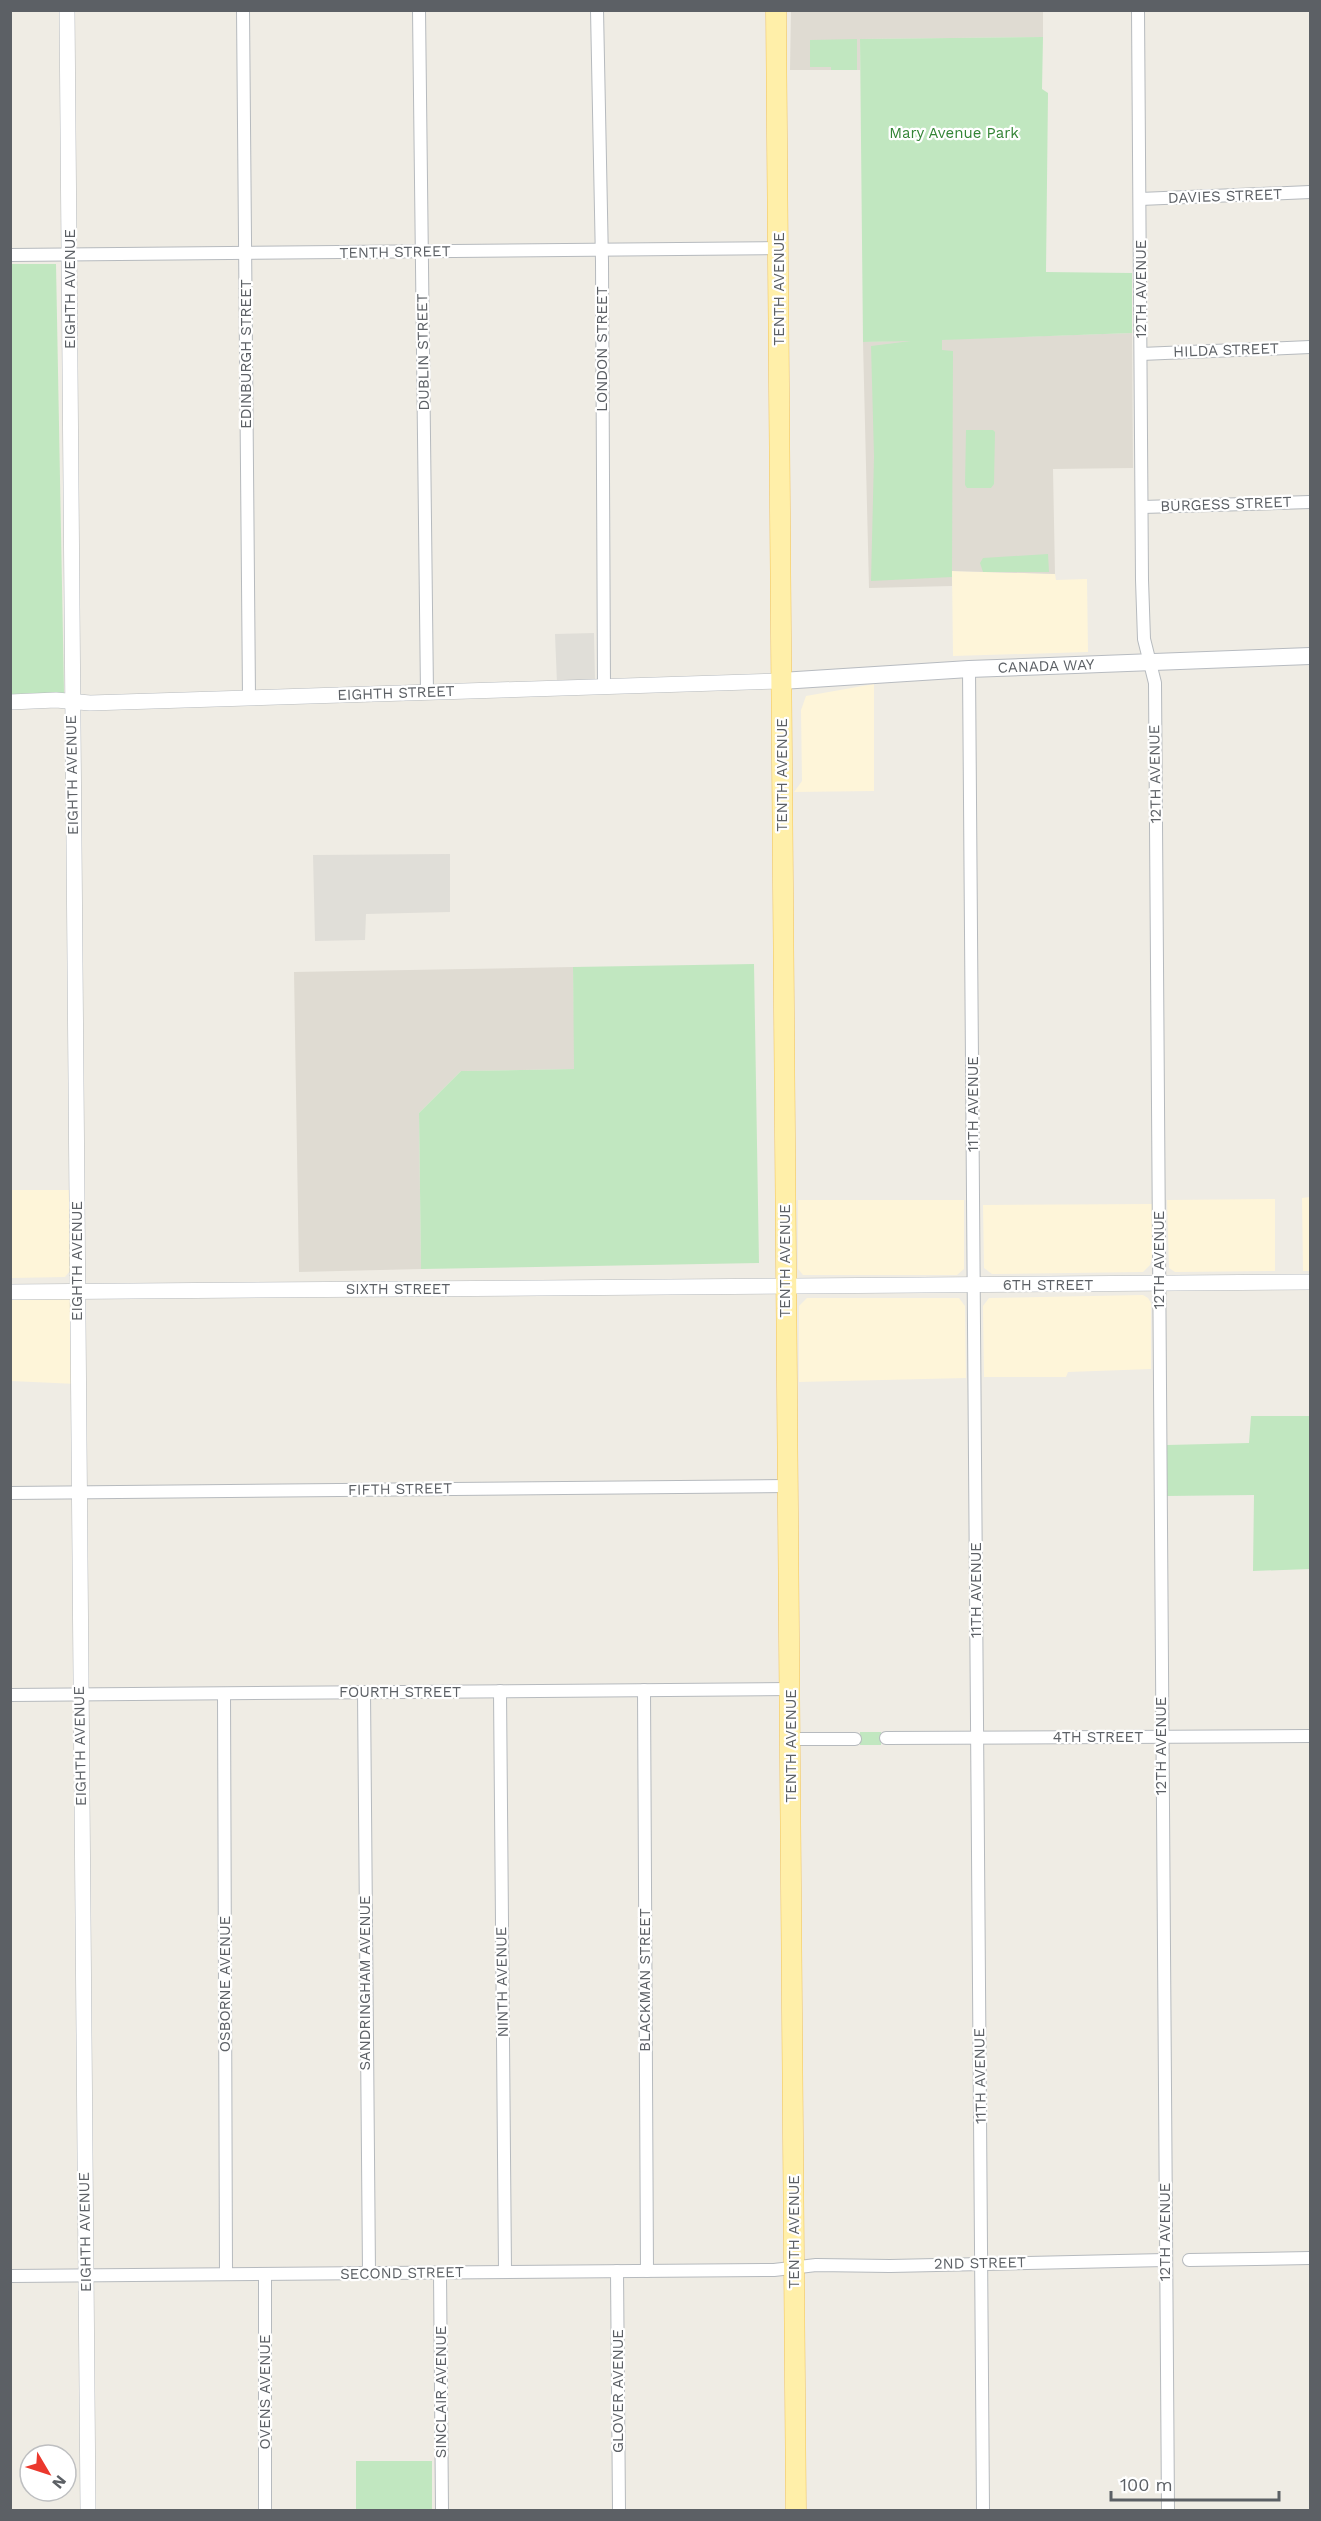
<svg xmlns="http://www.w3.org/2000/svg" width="1321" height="2521" font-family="'Work Sans',sans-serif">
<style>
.commercial{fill:#fef5d9}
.industrial{fill:#e0ded8}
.education{fill:#dfdbd2}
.green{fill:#c1e7c0}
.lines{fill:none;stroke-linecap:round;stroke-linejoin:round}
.minor-casing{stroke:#b6babe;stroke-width:14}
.tertiary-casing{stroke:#b6babe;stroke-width:16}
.secondary-casing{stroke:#b7bbc0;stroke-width:18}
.primary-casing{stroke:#f3c459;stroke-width:21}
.minor{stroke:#fff;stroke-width:12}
.tertiary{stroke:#fff;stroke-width:15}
.secondary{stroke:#fff;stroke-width:16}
.primary{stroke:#ffefa9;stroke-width:20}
.labels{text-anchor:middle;stroke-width:4.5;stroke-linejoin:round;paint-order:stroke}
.park-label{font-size:15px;fill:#338435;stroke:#fff}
.street-label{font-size:15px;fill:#5c6065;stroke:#fff}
</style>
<rect width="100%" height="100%" fill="#efece4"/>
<!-- commercial -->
<g class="commercial">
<path d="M952,571l103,3 1,6 31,-1 1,73 -135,4z"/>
<path d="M874,684v107l-80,1 8,-11 -1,-71 5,-14z"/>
<path d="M10,1190h60v81l-5,6 -54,1z"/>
<path d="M1310,1197v74h-7l-1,-73z"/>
<path d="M1275,1199v72l-100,1 -6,-4 -2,-68z"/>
<path d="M798,1200h166v69l-7,6h-154l-5,-6z"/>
<path d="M1152,1204v53l-2,8 -7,7 -151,2 -8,-6 -1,-63z"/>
<path d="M10,1292h68l-1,92 -66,-3z"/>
<path d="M1143,1295l5,3 3,5v66l-83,3 -2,5h-82l-1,-71 6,-8z"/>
<path d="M807,1298h152l6,8 1,72 -167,4v-76z"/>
</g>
<!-- industrial -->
<g class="industrial">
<path d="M594,633l1,49 -38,1 -2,-49z"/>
<path d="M450,854v58l-84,2 -1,26 -50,1 -2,-86z"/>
</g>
<!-- education -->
<g class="education">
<path d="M791,11h252v26l-183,2v31h-70z"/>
<path d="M1132,333l1,135 -80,1 2,105 -103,-3v15l-83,2 -6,-246z"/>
<path d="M573,967l2,102 -114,2 -42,42 2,156 -122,3 -5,-300z"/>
</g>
<!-- green -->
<g class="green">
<path d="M1043,37l-1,52 6,4 -2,179 86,1v60l-190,7v10l11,1 -1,226 -81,4 3,-125 -3,-110 40,-5 -48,1 -3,-303z"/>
<path d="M857,39v31h-26v-3h-21v-27z"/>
<path d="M10,264h46l8,429 -53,1z"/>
<path d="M966,430h27l2,2 -1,52 -3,4h-24l-2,-3z"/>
<path d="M1048,554l1,18h-66l-3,-9 3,-5z"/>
<path d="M754,964l5,299 -338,6 -2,-156 42,-42 113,-2 -1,-102z"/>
<path d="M1251,1416h59v153l-57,2 1,-76 -87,1v-51l82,-2z"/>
<rect x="860" y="1732" width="21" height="13"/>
<rect x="356" y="2461" width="76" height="49"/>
</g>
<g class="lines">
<defs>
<g id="minor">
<path d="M243,10l6,687"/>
<path d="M419,10l8,683"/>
<path d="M597,10l5,252 2,425"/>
<path d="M1138,10l4,570 2,59 11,44 13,1827"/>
<path d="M1140,199l170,-7"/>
<path d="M10,255l769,-7"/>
<path d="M1141,354l169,-7"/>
<path d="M1142,507l168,-5"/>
<path d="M969,669l14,1841"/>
<path d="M10,1493l779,-7"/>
<path d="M644,1690l3,581"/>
<path d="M500,1691l5,581"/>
<path d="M364,1692l5,581"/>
<path d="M224,1694l2,580"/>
<path d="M10,1695l780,-6"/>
<path d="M886,1738l424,-2"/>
<path d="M791,1739h64"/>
<path d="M1189,2260l121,-2"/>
<path d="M617,2271l2,239"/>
<path d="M440,2273l2,237"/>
<path d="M265,2274v236"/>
<path d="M10,2276l764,-6 42,-5 74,1 275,-6"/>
</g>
<g id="tertiary">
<path d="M67,10l21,2500"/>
<path d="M10,702l46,-2 34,3 691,-22"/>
<path d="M10,1292l1300,-10"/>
</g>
<path id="secondary" d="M781,681l188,-12 341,-13"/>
<path id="primary" d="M776,10l20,2500"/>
</defs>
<!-- minor casing -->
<use href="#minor" class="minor-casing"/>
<!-- tertiary casing -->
<use href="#tertiary" class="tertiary-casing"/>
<!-- secondary casing -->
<use href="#secondary" class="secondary-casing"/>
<!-- primary casing -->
<use href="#primary" class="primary-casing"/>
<!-- minor -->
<use href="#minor" class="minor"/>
<!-- tertiary -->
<use href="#tertiary" class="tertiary"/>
<!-- secondary -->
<use href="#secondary" class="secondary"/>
<!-- primary -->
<use href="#primary" class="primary"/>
</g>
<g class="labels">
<!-- park labels -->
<g class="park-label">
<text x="954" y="138">Mary Avenue Park</text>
</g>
<!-- street labels -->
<g class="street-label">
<text transform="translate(1225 196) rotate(-2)" y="5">DAVIES STREET</text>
<text transform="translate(395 252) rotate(-1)" y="5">TENTH STREET</text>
<text transform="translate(70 289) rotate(-90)" y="5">EIGHTH AVENUE</text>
<text transform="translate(779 289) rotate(-90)" y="5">TENTH AVENUE</text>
<text transform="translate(1141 289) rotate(-90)" y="5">12TH AVENUE</text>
<text transform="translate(602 349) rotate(-90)" y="5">LONDON STREET</text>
<text transform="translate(1226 350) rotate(-2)" y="5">HILDA STREET</text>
<text transform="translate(423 352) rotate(-91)" y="5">DUBLIN STREET</text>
<text transform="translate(246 354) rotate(-90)" y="5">EDINBURGH STREET</text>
<text transform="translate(1226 504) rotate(-2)" y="5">BURGESS STREET</text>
<text transform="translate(1046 666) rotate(-2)" y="5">CANADA WAY</text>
<text transform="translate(396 693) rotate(-2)" y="5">EIGHTH STREET</text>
<text transform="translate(1155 774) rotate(-91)" y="5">12TH AVENUE</text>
<text transform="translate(72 775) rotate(-91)" y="5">EIGHTH AVENUE</text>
<text transform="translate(782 775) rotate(-90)" y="5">TENTH AVENUE</text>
<text transform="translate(973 1104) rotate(-90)" y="5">11TH AVENUE</text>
<text transform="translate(1159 1260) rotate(-90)" y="5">12TH AVENUE</text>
<text transform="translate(77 1261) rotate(-90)" y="5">EIGHTH AVENUE</text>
<text transform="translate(785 1261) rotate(-90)" y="5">TENTH AVENUE</text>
<text x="1048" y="1290">6TH STREET</text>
<text x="398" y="1294">SIXTH STREET</text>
<text transform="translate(400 1489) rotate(-1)" y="5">FIFTH STREET</text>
<text transform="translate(976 1590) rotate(-90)" y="5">11TH AVENUE</text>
<text x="400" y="1697">FOURTH STREET</text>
<text x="1098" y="1742">4TH STREET</text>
<text transform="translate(80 1746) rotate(-91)" y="5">EIGHTH AVENUE</text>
<text transform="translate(791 1746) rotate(-90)" y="5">TENTH AVENUE</text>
<text transform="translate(1161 1746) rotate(-90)" y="5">12TH AVENUE</text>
<text transform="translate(645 1980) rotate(-90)" y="5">BLACKMAN STREET</text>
<text transform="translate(502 1982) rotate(-91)" y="5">NINTH AVENUE</text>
<text transform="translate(365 1983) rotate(-90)" y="5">SANDRINGHAM AVENUE</text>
<text transform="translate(225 1984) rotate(-90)" y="5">OSBORNE AVENUE</text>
<text transform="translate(980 2076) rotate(-91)" y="5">11TH AVENUE</text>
<text transform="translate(85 2232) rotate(-91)" y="5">EIGHTH AVENUE</text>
<text transform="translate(794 2232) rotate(-90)" y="5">TENTH AVENUE</text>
<text transform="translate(1165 2232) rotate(-90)" y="5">12TH AVENUE</text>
<text transform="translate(980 2263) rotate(-1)" y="5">2ND STREET</text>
<text transform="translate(402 2273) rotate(-1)" y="5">SECOND STREET</text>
<text transform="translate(618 2391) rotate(-90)" y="5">GLOVER AVENUE</text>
<text transform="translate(265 2392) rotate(-90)" y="5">OVENS AVENUE</text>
<text transform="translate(441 2392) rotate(-90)" y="5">SINCLAIR AVENUE</text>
</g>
</g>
<!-- border -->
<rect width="1321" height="2521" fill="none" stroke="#5c6065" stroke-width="24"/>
<!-- north arrow -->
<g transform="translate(48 2473) rotate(129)"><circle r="28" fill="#ffffff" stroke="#bebfc1" stroke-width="1.5"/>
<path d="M0-4.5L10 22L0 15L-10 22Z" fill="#eb382d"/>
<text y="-9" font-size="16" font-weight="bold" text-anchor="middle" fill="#5c6065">N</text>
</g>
<!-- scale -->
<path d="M1111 2491v9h168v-9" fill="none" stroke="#5c6065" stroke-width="3"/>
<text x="1120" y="2491" font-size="18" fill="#5c6065" stroke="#ffffff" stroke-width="4.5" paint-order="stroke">100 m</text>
</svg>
